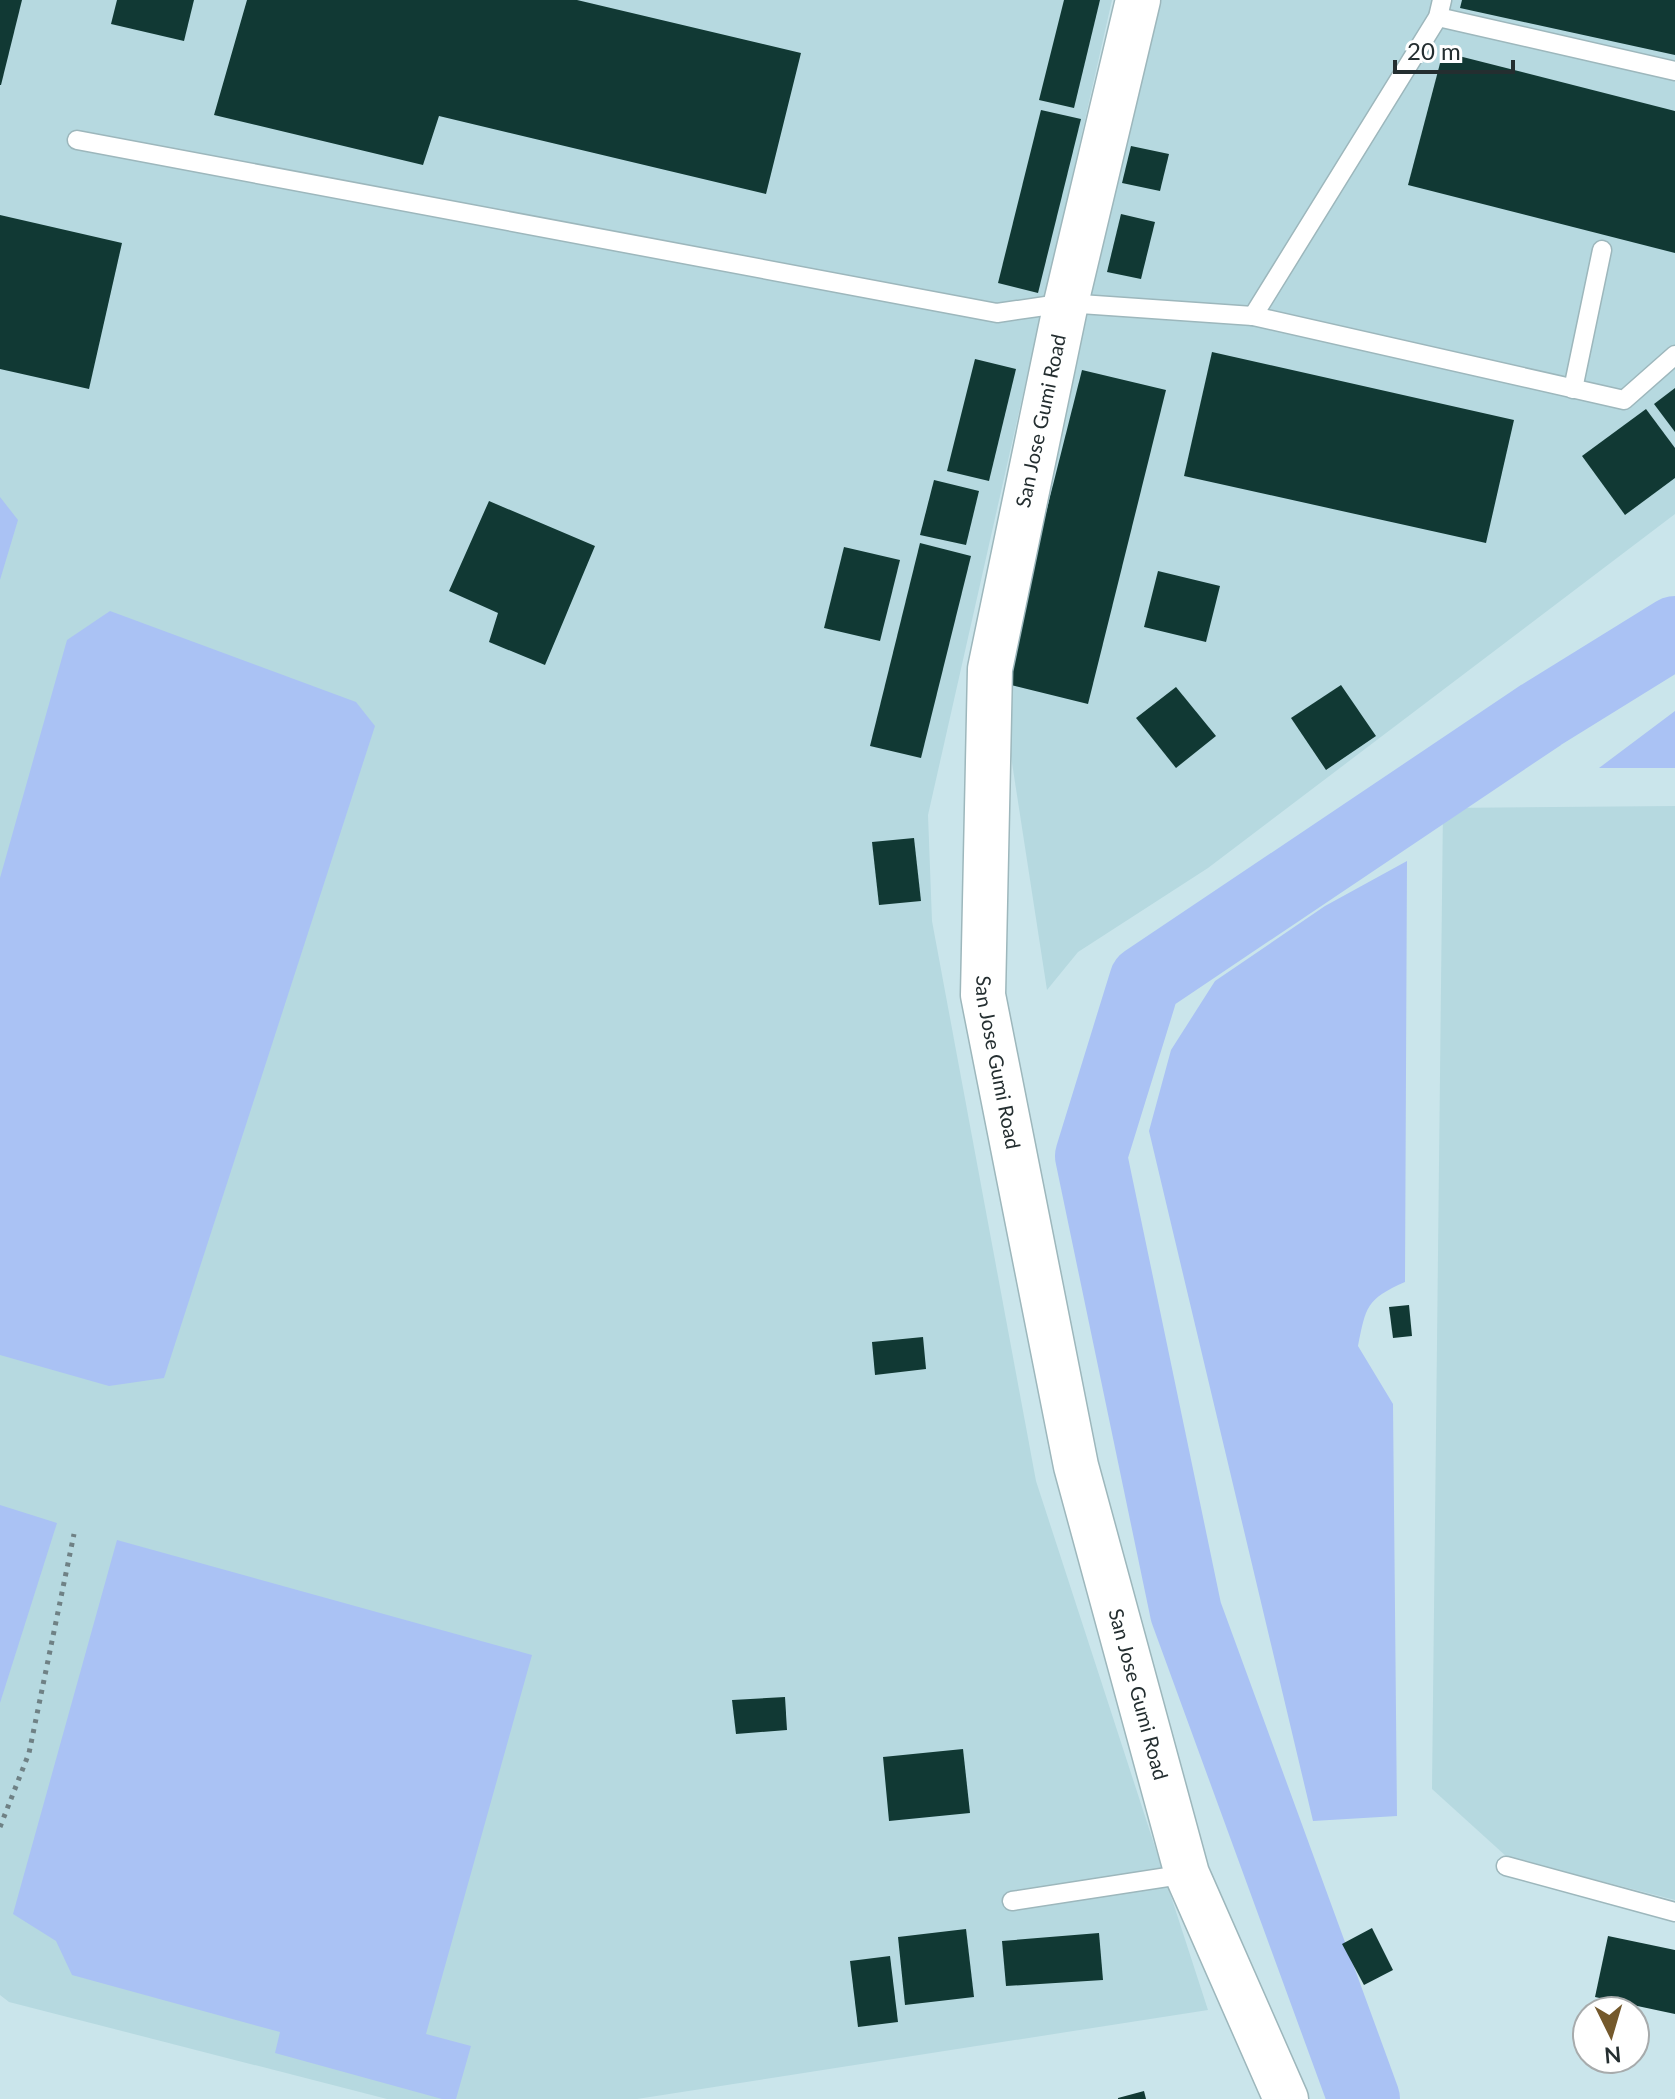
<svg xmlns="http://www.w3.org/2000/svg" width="1675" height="2099" font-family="Lato,sans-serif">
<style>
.built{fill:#b6d9e0}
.water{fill:#aac2f4}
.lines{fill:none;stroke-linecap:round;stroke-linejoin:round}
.river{stroke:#aac2f4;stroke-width:72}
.building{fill:#113934}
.lane-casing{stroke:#9db7bc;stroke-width:21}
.secondary-casing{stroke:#9db7bc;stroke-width:47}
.path{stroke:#6f8185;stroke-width:5;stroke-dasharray:4 6;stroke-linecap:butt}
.lane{stroke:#fff;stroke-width:18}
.secondary{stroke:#fff;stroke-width:44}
.labels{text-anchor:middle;stroke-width:8;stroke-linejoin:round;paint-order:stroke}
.street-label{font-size:20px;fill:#242e30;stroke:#fff}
</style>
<rect width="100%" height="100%" fill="#cae5eb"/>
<!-- built -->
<g class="built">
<path d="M0,0h1112l-184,815 4,106 104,560 172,529 -571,89h-250l-378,-97 -9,-7z"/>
<path d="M1154,0h521v514l-467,354 -130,84 -31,38 -51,-331z"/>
<path d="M1675,806v1094l-168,-43 -75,-68 11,-981z"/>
</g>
<!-- water -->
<g class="water">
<path d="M0,497l18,23 -18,60z"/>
<path d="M110,611l246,91 19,24 -211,652 -55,8 -109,-31v-477l67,-238z"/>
<path d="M1675,711v57h-76z"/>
<path d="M1407,861l-2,421c-39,17 -39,25 -47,64l35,58 4,412 -84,5 -164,-690 22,-81 44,-69 110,-75z"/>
<path d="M0,1505l57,18 -57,180z"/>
<path d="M117,1540l415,115 -106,379 45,12 -15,53h-14l-167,-46 5,-21 -208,-57 -16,-34 -43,-27z"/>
</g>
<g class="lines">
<!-- river -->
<path class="river" d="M1364,2099l-178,-487 -95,-456 54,-175 396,-266 134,-83"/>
</g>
<!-- building -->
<g class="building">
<path d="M0,0h22l-21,85h-1z"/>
<path d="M117,0h77l-10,41 -73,-17z"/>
<path d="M247,0h330l224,53 -35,141 -327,-78 -16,49 -209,-50z"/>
<path d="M1064,0h36l-26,108 -35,-8z"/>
<path d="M1462,0h213v55l-215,-47z"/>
<path d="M1443,52l232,59v142l-267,-68z"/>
<path d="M1041,110l40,9 -43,174 -40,-10z"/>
<path d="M1131,146l38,8 -9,37 -38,-8z"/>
<path d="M1121,214l34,8 -14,57 -34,-7z"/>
<path d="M0,215l122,28 -33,146 -89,-20z"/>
<path d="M1212,352l302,68 -28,123 -302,-67z"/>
<path d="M975,359l41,10 -27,112 -42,-10z"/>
<path d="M1082,370l84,20 -78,314 -85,-21z"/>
<path d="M1675,388v44l-21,-28z"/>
<path d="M1646,409l29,39v30l-50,37 -43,-59z"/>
<path d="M934,480l45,11 -13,54 -46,-10z"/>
<path d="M489,501l106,45 -50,119 -56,-23 9,-29 -49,-22z"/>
<path d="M920,543l51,13 -50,202 -51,-12z"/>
<path d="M844,547l56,13 -20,81 -56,-13z"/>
<path d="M1158,571l62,15 -14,56 -62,-15z"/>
<path d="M1341,685l35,51 -50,34 -35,-52z"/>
<path d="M1176,687l40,49 -40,32 -40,-50z"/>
<path d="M914,838l7,63 -42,4 -7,-63z"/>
<path d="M1409,1305l3,31 -19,2 -4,-31z"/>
<path d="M923,1337l3,32 -51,6 -3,-33z"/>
<path d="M785,1697l2,33 -51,4 -4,-34z"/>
<path d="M963,1749l7,64 -81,8 -6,-64z"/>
<path d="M1372,1928l21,42 -29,15 -22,-41z"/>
<path d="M966,1929l8,68 -69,8 -7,-68z"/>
<path d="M1099,1933l4,47 -97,6 -4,-45z"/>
<path d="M1608,1936l67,14v64l-80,-17z"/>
<path d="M890,1956l8,66 -40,5 -8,-66z"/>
<path d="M1144,2091l2,8h-28v-1z"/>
</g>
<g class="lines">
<defs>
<g id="lane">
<path d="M1438,17l237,54"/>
<path d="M77,140l920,173 69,-10 187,13 371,84 51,-45"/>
<path d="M1253,316l185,-299 4,-17"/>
<path d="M1573,389l29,-139"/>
<path d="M1506,1866l169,46"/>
<path d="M1012,1901l175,-27"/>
</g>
<g id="secondary">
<path id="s1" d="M1138,0l-72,303 -76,366 -7,326 93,471 111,408 99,225"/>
</g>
</defs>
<!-- lane casing -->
<use href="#lane" class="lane-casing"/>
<!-- secondary casing -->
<use href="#secondary" class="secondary-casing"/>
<!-- path -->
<path class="path" d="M0,1827l29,-74 45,-219"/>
<!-- lane -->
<use href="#lane" class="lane"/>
<!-- secondary -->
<use href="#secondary" class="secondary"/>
</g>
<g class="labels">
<!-- street labels -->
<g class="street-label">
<text transform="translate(1041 421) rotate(-78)" y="7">San Jose Gumi Road</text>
<text dy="7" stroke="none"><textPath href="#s1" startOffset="1080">San Jose Gumi Road</textPath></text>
<text dy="7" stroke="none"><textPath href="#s1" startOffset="1728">San Jose Gumi Road</textPath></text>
</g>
</g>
<!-- north arrow -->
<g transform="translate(1611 2035) rotate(175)"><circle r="38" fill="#ffffff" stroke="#a7abac" stroke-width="2"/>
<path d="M0-6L14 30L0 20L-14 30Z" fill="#74592c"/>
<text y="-12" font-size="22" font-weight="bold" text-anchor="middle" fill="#242e30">N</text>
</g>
<!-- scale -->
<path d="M1395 60v12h118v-12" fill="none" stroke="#242e30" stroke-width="4"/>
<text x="1407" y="60" font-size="24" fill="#242e30" stroke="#ffffff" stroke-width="6" paint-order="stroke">20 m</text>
</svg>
